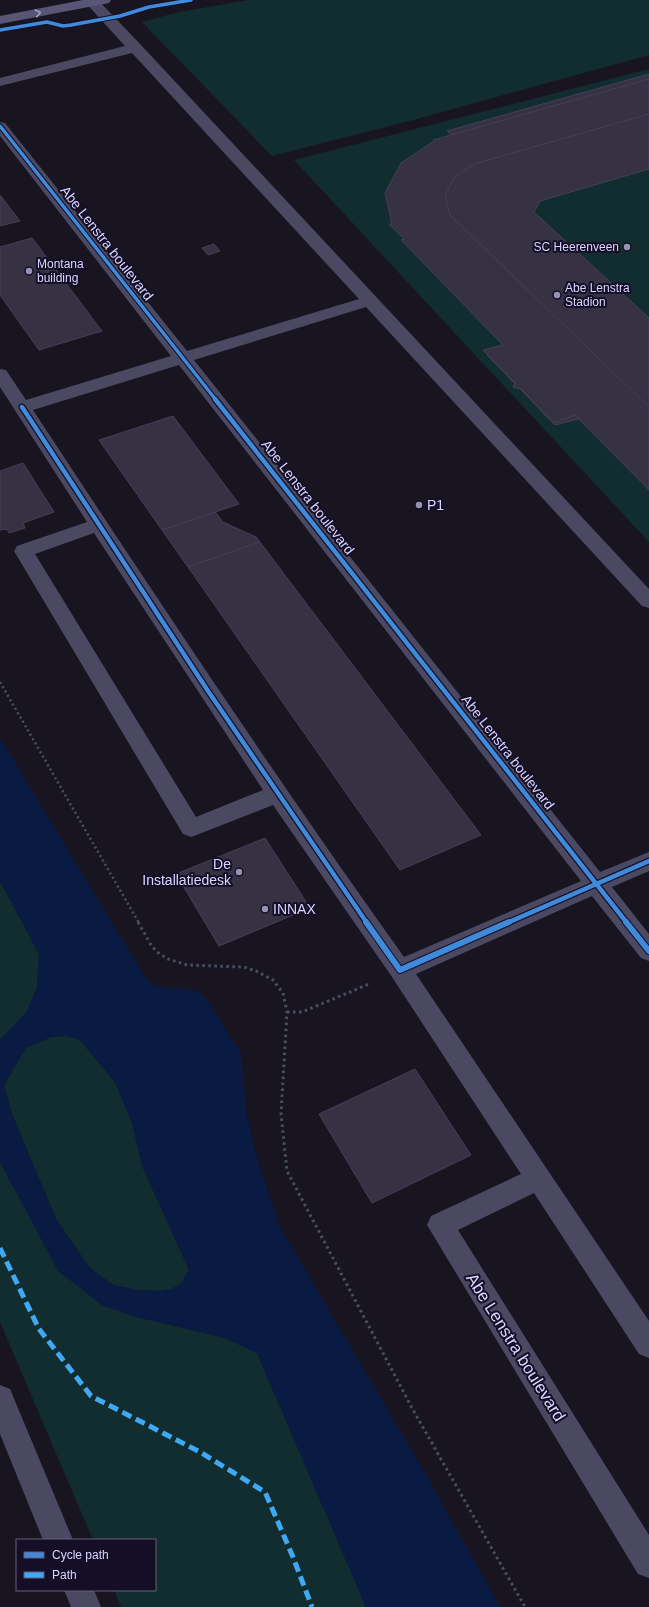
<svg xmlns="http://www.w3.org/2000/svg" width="649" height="1607" font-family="Helvetica,sans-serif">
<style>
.green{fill:#122d2f}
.water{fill:#091b43;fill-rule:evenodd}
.building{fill:#363244;stroke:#453f56}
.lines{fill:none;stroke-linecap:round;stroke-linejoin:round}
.path-far1{stroke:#465262;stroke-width:2.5;stroke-dasharray:2 3;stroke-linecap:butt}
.path{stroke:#465262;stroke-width:3;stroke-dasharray:2.5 3.5;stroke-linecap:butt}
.street{fill:#4b4962;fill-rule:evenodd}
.secondary{fill:#595675;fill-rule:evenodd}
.quiet{stroke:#3fa9f5;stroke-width:5;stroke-dasharray:10 5;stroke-linecap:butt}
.cycleway-far2-casing{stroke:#140f27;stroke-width:5.5}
.cycleway-far1-casing{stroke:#140f27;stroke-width:7}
.cycleway-casing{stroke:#140f27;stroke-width:8}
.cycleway-far2{stroke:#408adc;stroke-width:3.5}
.cycleway-far1{stroke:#408adc;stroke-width:4.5}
.cycleway{stroke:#408adc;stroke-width:6}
.oneway{stroke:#a09cc1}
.poi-dot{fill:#9792b1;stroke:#140f27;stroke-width:1.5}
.labels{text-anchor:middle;stroke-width:4;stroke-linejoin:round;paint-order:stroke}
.far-poi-label{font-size:12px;fill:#dbd5ff;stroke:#140f27;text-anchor:start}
.street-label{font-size:14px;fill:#dbd5ff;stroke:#140f27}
.poi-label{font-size:14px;fill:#dbd5ff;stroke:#140f27;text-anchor:start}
.near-street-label{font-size:17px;fill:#dbd5ff;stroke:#140f27}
</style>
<rect width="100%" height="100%" fill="#181521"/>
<!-- green -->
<g class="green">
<path d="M249,0h400v55l-236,65 -141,36 -130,-134 37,-10z"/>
<path d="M649,69v473l-355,-382z"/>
<path d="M0,881l39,73 -2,34 -10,24 -27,28z"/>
<path d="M65,1036l14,3 36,43 17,41 11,45 46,102 -7,13 -10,6 -11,2 -23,-1 -25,-5 -24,-18 -33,-48 -44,-105 -8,-29 22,-37 25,-11z"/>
<path d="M0,1162l11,21 91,122 31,11 92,22 32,15 109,254h-245l-7,-17h41v-50h-62l-93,-218z"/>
</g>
<!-- water -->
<path class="water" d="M0,738l145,239c4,3 8,8 13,9 17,5 34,-2 48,12l35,56 6,63 13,51 20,59 149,253 71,127h-134l-109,-254 -32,-15 -92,-22 -31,-11 -44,-34 -58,-109v-122l27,-29 10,-23 2,-34 -39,-73zM65,1036l14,3 36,43 17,41 11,45 46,101 -7,14 -10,6 -11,2 -23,-1 -25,-5 -24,-18 -33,-48 -44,-105 -8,-29 22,-37 25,-11z"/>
<!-- building -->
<g class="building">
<path d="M649,74v95l-109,32 -6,11 115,106v166l-67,-66 -27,7 -68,-70 30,-9 -105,-102 -11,-16 -6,-30 17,-32 32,-23 11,-4 -8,-8z"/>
<path d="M649,79v35l-175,50 -20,14 -9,18 5,19 199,192v83l-74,-75 -21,8 -33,-34 -8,-2 2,-4 -32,-33 20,-5 -102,-105 3,-1 -15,-15h3l-7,-31 16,-30 33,-22 -1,-1z"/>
<path d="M0,195l20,26 -20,5z"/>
<path d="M32,238l1,1 69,92 -63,19 -39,-55v-48z"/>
<path d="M214,244l6,7 -12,4 -6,-7z"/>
<path d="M173,416l66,88 -77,26 -63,-90z"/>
<path d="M23,463l31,49 -31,11 2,5 -16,5 -2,-4 -7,1v-59z"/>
<path d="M215,512l8,10 33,15 4,5 -72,25 -26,-37z"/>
<path d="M260,542l221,293 -81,35 -212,-303z"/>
<path d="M265,838l45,70 -91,38 -43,-72z"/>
<path d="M415,1069l56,86 -99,48 -53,-89z"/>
</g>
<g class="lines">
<!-- path-far1 -->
<path class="path-far1" d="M0,682l139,241"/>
<!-- path -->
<g class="path">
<path d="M138,922l13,23 6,7 11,7 19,6 57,2 12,4 17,9 10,13 4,19 -6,102 6,57 125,237 113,199"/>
<path d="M287,1012h15l67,-28"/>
</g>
<!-- street -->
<g class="street">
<path d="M83,0h15l43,45 508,544v19l-7,-2 -276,-299 -172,53 406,512 49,-20v19l-37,16 37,47v27l-8,-3 -49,-62 -176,78 233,347v37l-10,-4 -105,-161 -76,37 191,305v43l-11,-4 -211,-349 4,-9 90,-42 -129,-197 -119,-172 -74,29 -8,3 -8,-3 -169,-283 3,-5 70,-24 -87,-135v-18l6,1 20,30 145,-44 -171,-220v-14l5,1 182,228 172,-52 -227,-246 -132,33v-8l125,-32zM179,365l402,516 -177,76c-128,-179 -250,-363 -371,-547zM94,533l169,257 -67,27 -161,-263z"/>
<path d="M0,1385l10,4 63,151h-30l-43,-106z"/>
<path d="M64,1590h30l7,17h-30z"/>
</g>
<!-- secondary -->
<path class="secondary" d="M83,0h28l-2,3 -5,1 -104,20v-8z"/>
<!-- quiet -->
<path class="quiet" d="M0,1248l39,81 52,67 109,56 65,40 28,65 19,50"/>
<defs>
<g id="cycleway-far2">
<path d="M0,30l47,-8 16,4 8,-1 49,-9 29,-9 42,-7"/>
<path d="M0,126l216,274"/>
</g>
<g id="cycleway-far1">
<path d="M215,399l412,524"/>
<path d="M22,407l186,284 159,232"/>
<path d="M507,923l142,-62"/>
</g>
<g id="cycleway">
<path d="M366,922l34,48 109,-48"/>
<path d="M626,922l23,29"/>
</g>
</defs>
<!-- cycleway-far2 casing -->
<use href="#cycleway-far2" class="cycleway-far2-casing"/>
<!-- cycleway-far1 casing -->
<use href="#cycleway-far1" class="cycleway-far1-casing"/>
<!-- cycleway casing -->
<use href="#cycleway" class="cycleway-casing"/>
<!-- cycleway-far2 -->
<use href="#cycleway-far2" class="cycleway-far2"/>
<!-- cycleway-far1 -->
<use href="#cycleway-far1" class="cycleway-far1"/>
<!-- cycleway -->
<use href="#cycleway" class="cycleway"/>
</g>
<!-- one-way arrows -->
<defs><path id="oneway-chevron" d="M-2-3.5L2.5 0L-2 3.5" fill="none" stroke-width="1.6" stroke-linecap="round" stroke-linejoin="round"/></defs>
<use class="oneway" href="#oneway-chevron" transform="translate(38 13) rotate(-11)"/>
<!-- markers -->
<g class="poi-dot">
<circle cx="627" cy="247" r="4"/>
<circle cx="29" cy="271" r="4"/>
<circle cx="557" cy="295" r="4"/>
<circle cx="419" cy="505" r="4"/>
<circle cx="239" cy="872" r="4"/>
<circle cx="265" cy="909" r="4"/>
</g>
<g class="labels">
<!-- far-poi labels -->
<g class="far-poi-label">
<text x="619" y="251" text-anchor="end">SC Heerenveen</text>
<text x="37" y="268">Montana<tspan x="37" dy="14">building</tspan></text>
<text x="565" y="292">Abe Lenstra<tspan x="565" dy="14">Stadion</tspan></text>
</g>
<!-- street labels -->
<g class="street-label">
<text transform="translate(107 243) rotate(52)" y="5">Abe Lenstra boulevard</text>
<text transform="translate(308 497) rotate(52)" y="5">Abe Lenstra boulevard</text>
<text transform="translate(508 752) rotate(52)" y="5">Abe Lenstra boulevard</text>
</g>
<!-- poi labels -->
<g class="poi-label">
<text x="427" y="510">P1</text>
<text x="231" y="869" text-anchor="end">De<tspan x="231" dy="16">Installatiedesk</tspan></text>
<text x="273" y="914">INNAX</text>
</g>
<!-- near-street labels -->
<g class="near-street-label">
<text transform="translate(516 1347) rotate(58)" y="6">Abe Lenstra boulevard</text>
</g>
</g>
<!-- legend -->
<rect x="16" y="1539" width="140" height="52" fill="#140f27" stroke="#645e7d"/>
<rect x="24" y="1552" width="20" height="6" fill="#408adc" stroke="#645e7d"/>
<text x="52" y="1559" font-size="12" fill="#dbd5ff">Cycle path</text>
<rect x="24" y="1572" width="20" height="6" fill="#3fa9f5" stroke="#645e7d"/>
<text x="52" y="1579" font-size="12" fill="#dbd5ff">Path</text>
</svg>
